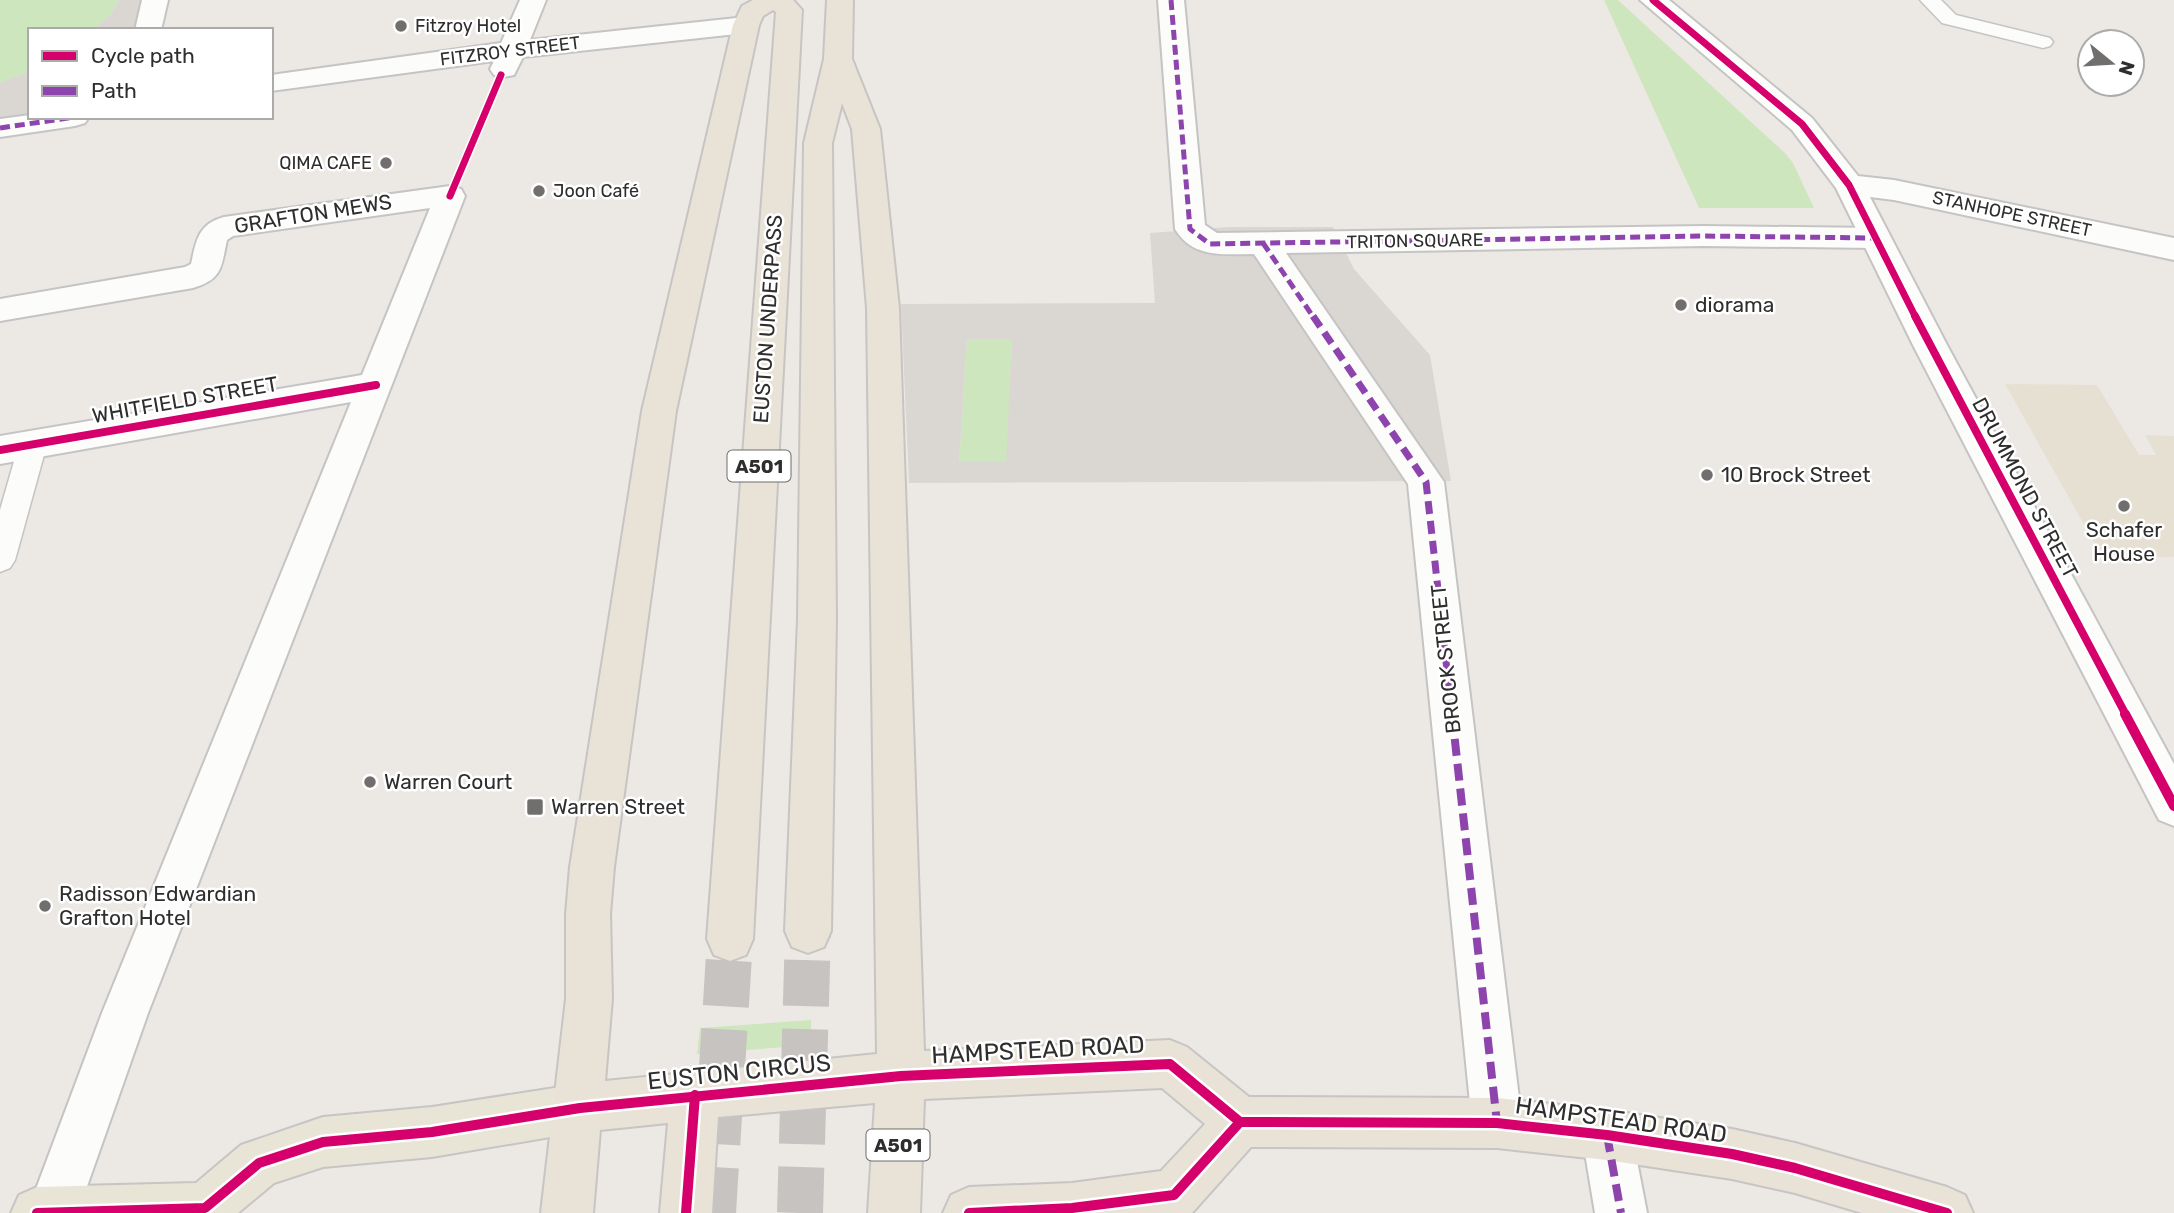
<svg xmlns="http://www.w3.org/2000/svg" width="2174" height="1213" font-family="Rubik,sans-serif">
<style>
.education{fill:#e6e0d3}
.green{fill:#cee6be}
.plaza{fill:#dad6d2;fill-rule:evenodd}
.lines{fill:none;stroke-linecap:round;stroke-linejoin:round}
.trunk-tunnel{stroke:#c6c3c0;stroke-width:46;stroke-dasharray:46 23;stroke-linecap:butt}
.service-casing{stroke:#c5c4c5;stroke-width:3}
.pedestrian-casing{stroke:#c5c4c5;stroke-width:4}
.minor-casing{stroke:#c5c4c5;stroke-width:4}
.primary-casing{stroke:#c6c5c4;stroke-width:4}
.trunk-casing{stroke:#c6c5c4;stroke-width:4}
.service{fill:#fcfcfb;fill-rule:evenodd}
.pedestrian{fill:#fcfcfb;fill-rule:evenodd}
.minor{fill:#fcfcfb;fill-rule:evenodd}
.primary{fill:#e8e4d6;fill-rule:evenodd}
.trunk{fill:#e9e2d6;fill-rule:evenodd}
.quiet-far2{stroke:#8e44ad;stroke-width:5;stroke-dasharray:10 5;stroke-linecap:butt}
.quiet-far1{stroke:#8e44ad;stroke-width:7;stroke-dasharray:13 7;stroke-linecap:butt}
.quiet{stroke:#8e44ad;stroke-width:8;stroke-dasharray:17 8;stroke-linecap:butt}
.cycleway-far2-casing{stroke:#fff;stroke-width:10}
.cycleway-far1-casing{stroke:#fff;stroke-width:12}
.cycleway-casing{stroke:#fff;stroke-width:15}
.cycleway-far2{stroke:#d6006c;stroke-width:7}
.cycleway-far1{stroke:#d6006c;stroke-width:8}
.cycleway{stroke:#d6006c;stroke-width:10}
.poi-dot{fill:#706f6e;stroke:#fff;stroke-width:2.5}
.labels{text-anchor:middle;stroke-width:5;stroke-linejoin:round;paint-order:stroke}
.far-poi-label{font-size:18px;fill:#2e2e2e;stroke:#fff;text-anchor:start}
.far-street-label{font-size:18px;fill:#2e2e2e;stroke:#fff}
.shield{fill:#fff;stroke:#6d6d6d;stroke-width:2}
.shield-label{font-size:19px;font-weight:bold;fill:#2e2e2e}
.street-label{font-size:21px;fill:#2e2e2e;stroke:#fff}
.poi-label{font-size:21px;fill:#2e2e2e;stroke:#fff;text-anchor:start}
.near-street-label{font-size:24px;fill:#2e2e2e;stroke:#fff}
</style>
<rect width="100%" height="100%" fill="#ece8e4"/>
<!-- education -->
<path class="education" d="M2005,384l92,1 42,70h17l-11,-20 29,1v121l-71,1z"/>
<!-- green -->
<g class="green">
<path d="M0,0h119l-9,15 -17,15h-63v41l-30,12z"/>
<path d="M1604,0h14l167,153 8,10 21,45h-115z"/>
<path d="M1012,338l-5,124 -48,1 8,-124z"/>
<path d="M811,1020v25l-114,9 3,-26z"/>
</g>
<!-- plaza -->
<g class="plaza">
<path d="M119,0h36l-7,30h-55l17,-15z"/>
<path d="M30,71v46l-30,11v-45z"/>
<path d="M1229,227h104l21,42 76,86 21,126 -542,2 -8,-179 254,-1 -5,-70zM967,339h45l-6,123h-47z"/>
</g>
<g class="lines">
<!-- trunk-tunnel -->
<g class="trunk-tunnel">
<path d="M713,1213l17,-274"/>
<path d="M800,1213l8,-282"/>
</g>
<defs>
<g id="service">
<path d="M1920,0h21l15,15 94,23 3,4 -3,4 -7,2 -101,-25z"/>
<path d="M33,434l10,3 4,7 -32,116 -5,8 -10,4v-62l19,-66 4,-7z"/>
</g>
<g id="pedestrian">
<path d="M1158,0h26l21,225 12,8 487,-7 171,2 11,3 4,7 -4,7 -11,3 -171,-2 -418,7 158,229 78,641 -8,17 -17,8 -17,-8 -8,-17 -64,-639 -154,-230c-30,0 -61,5 -79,-25z"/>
<path d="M30,115v2h59l-4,6 -10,3 -75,11v-18z"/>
<path d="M1607,1110l17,8 8,17 15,78h-52l-13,-78 8,-17z"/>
</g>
<g id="minor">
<path d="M142,0h26l-7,30h-26z"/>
<path d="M520,0h26l-16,40 216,-23 9,2 4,6 -4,6 -9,2 -223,24 -9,18 -10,2 -10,-2 -4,-6 4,-8 -223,30v-16l230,-32z"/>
<path d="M1640,0h29l143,118 46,58 36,4 280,58v22l-280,-60 -24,-3 77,148 227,419v62l-15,-6 -246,-475 -77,-157 -44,-58z"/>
<path d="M450,186l11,3 4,7 -317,817 -70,199 -51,1 75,-200 249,-611 -351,62v-28l362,-61 68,-167 -197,28 -6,4c-6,27 -4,39 -34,48l-193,33v-22l185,-32 6,-3c5,-23 7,-40 33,-47z"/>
</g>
<path id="primary" d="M580,1084l17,7 7,17 -7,17 -17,7 -148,25 -109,10 -49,16 -36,30h-227l8,-18 18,-8 159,-4 45,-38 82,-28 109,-10z"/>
<path id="trunk" d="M753,0h40l9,10 -49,929 -7,16 -16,6 -16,-6 -7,-16 69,-927 -3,-2 -10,6 -4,9 -83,386 -62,456 -4,47 2,85 -7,82 272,-27 -10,-746 -15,-179 -10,-26 -10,40 4,476 -5,312 -7,16 -16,6 -16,-6 -7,-16 13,-312 6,-476 20,-84 3,-59h26l-1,59 28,70 19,179 25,743 246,-11 17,7 62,50 248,1 110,12 125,19 63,14 152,44 18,8 8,18h-111l-67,-20 -63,-14 -125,-19 -110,-12 -246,-1 -59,66h-249l8,-18 18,-8 103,-4 89,-12 44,-47 -43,-36 -238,11 -4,114h-52l7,-110 -157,14 -6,96h-52l8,-90 -68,7 -7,83h-52l25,-214v-85l4,-47 72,-456 91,-386 9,-19z"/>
</defs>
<!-- service casing -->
<use href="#service" class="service-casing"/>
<!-- pedestrian casing -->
<use href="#pedestrian" class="pedestrian-casing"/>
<!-- minor casing -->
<use href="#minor" class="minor-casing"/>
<!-- primary casing -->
<use href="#primary" class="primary-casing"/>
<!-- trunk casing -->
<use href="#trunk" class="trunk-casing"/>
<!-- service -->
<use href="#service" class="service"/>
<!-- pedestrian -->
<use href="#pedestrian" class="pedestrian"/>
<!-- minor -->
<use href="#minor" class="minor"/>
<!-- primary -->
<use href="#primary" class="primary"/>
<!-- trunk -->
<use href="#trunk" class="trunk"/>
<!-- quiet-far2 -->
<g class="quiet-far2">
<path d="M1171,0l19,229 20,15 494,-8 171,2"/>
<path d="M0,128l75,-11"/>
<path d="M1263,243l51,75"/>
</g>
<!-- quiet-far1 -->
<path class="quiet-far1" d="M1313,316l113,166 26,233"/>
<!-- quiet -->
<g class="quiet">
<path d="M1452,714l45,409"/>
<path d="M1607,1135l14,78"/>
</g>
<defs>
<g id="cycleway-far2">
<path d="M1653,0l149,124 47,61 67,133"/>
<path d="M450,196l51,-121"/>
</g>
<g id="cycleway-far1">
<path d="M1915,316l211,399"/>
<path d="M0,450l376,-65"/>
</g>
<g id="cycleway">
<path d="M2125,714l49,92"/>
<path d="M37,1213l168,-5 54,-45 64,-21 109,-10 148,-24 321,-32 269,-12 70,58 257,1 110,12 125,19 63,14 152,45"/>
<path d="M686,1213l9,-118"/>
<path d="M969,1213l103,-5 102,-13 66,-73"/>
</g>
</defs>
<!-- cycleway-far2 casing -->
<use href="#cycleway-far2" class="cycleway-far2-casing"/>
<!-- cycleway-far1 casing -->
<use href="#cycleway-far1" class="cycleway-far1-casing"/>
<!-- cycleway casing -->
<use href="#cycleway" class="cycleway-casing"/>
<!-- cycleway-far2 -->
<use href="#cycleway-far2" class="cycleway-far2"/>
<!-- cycleway-far1 -->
<use href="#cycleway-far1" class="cycleway-far1"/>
<!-- cycleway -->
<use href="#cycleway" class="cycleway"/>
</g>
<!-- markers -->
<g class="poi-dot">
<circle cx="401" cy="26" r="7"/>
<circle cx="386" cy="163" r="7"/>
<circle cx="539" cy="191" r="7"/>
<circle cx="1681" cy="305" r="7"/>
<circle cx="1707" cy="475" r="7"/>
<circle cx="2124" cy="506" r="7"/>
<circle cx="370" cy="782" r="7"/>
<rect x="526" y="798" width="18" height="18" rx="3.5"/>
<circle cx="45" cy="906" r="7"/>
</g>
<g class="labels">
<!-- far-poi labels -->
<g class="far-poi-label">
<text x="415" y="32">Fitzroy Hotel</text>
<text x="372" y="169" text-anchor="end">QIMA CAFE</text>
<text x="553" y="197">Joon Café</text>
</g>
<!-- far-street labels -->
<g class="far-street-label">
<text transform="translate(510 51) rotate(-7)" y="6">FITZROY STREET</text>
<text transform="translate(2012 214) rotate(12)" y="6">STANHOPE STREET</text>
<text transform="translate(1415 241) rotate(-1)" y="6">TRITON SQUARE</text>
</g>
<!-- shield labels -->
<g class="shield">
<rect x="727.5" y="450.5" width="63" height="31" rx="5"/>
<rect x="866.5" y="1129.5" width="63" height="31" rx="5"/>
</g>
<g class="shield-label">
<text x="759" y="473">A501</text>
<text x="898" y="1152">A501</text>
</g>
<!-- street labels -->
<g class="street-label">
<text transform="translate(313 214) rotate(-9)" y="7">GRAFTON MEWS</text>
<text transform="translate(768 319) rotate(-86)" y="7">EUSTON UNDERPASS</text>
<text transform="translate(185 400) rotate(-10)" y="7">WHITFIELD STREET</text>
<text transform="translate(2025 488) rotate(62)" y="7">DRUMMOND STREET</text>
<text transform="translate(1446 659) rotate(-96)" y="7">BROCK STREET</text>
</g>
<!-- poi labels -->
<g class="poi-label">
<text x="1695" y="312">diorama</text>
<text x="1721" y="482">10 Brock Street</text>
<text x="2124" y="537" text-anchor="middle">Schafer<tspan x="2124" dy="24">House</tspan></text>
<text x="384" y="789">Warren Court</text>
<text x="551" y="814">Warren Street</text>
<text x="59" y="901">Radisson Edwardian<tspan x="59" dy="24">Grafton Hotel</tspan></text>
</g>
<!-- near-street labels -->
<g class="near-street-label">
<text transform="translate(1038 1050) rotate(-3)" y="8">HAMPSTEAD ROAD</text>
<text transform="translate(739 1072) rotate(-6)" y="8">EUSTON CIRCUS</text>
<text transform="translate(1621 1120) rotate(8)" y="8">HAMPSTEAD ROAD</text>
</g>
</g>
<!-- legend -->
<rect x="28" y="28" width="245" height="91" fill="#ffffff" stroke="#ababab" stroke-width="2"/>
<rect x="42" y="51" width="35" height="10" fill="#d6006c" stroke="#ababab" stroke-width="2"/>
<text x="91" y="63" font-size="21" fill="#2e2e2e">Cycle path</text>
<rect x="42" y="86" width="35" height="10" fill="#8e44ad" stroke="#ababab" stroke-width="2"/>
<text x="91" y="98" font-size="21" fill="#2e2e2e">Path</text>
<!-- north arrow -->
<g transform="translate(2111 63) rotate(108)"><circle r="33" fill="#ffffff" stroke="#ababab" stroke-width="2"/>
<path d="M0-5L12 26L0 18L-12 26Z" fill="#706f6e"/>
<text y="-10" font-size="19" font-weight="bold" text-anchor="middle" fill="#2e2e2e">N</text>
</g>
</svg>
